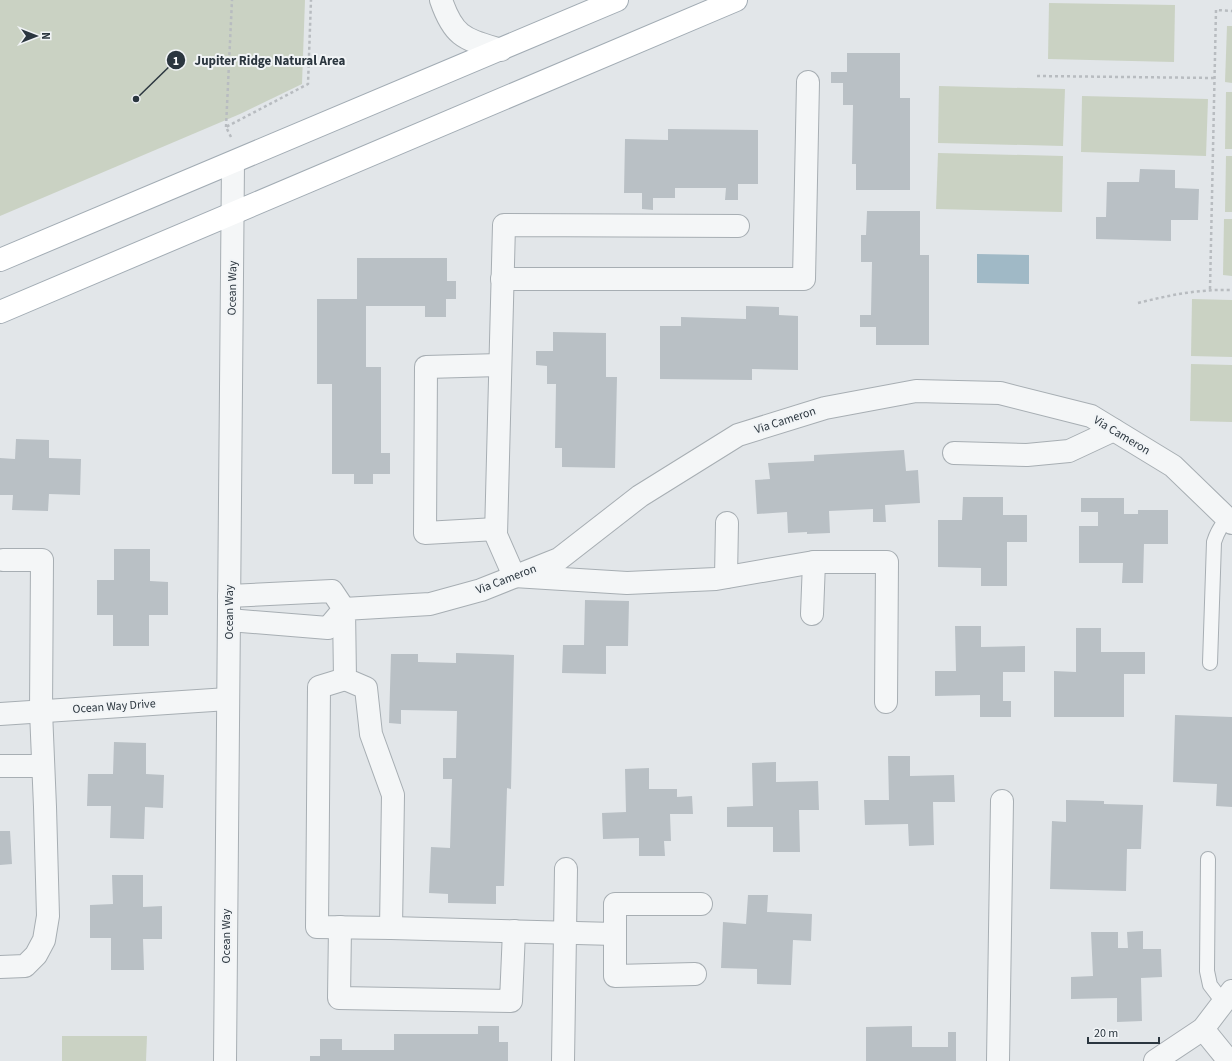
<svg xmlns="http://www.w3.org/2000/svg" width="1232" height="1061" font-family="'Source Sans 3',sans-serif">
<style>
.green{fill:#cad2c3}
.water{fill:#a0b9c6}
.building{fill:#b9c0c5}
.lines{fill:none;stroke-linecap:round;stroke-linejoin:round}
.service-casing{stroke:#a7aeb3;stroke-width:16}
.minor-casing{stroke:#a7aeb3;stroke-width:24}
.tertiary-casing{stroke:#a7aeb3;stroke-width:24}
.primary-casing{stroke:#a2acb4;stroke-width:24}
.path{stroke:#b8bcc0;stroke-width:2.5;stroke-dasharray:3 3;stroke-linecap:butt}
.service{stroke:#f4f6f7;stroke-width:14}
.minor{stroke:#f4f6f7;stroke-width:22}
.tertiary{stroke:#f4f6f7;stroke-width:22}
.primary{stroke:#fff;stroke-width:22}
.labels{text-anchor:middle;stroke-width:4;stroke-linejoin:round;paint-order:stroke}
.street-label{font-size:12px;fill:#2b363f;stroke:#f1f4f6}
.leader{fill:none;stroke:#2b363f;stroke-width:1.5}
.callout-dot{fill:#2b363f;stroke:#f1f4f6;stroke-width:1.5}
.mark-label{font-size:12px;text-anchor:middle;font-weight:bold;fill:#fff}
.callout-label{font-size:13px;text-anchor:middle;font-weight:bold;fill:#2b363f;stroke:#f1f4f6;stroke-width:4;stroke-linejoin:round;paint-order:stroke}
</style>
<rect width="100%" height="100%" fill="#e2e6e9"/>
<!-- green -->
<g class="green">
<path d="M0,0h305l-3,84 -62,30 -240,102z"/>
<path d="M1049,3l126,2 -1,57 -126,-3z"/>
<path d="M1227,26h5v57l-7,-1z"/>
<path d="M939,86l126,3 -2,57 -125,-3z"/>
<path d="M1226,92h6v57h-7z"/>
<path d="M1082,96l126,3 -2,57 -125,-4z"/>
<path d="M938,153l125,3 -1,56 -126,-3z"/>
<path d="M1226,156h6v56h-7z"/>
<path d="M1224,219h8v57l-9,-1z"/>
<path d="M1192,299l40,1v57l-41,-1z"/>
<path d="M1191,364l41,1v57l-42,-1z"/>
<path d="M62,1036h85l-1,25h-84z"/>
</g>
<!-- water -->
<path class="water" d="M977,254l52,1v29l-52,-1z"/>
<!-- building -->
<g class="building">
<path d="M847,53h53v45h10v92h-54v-26h-4l1,-59h-10v-22h-12v-11h16z"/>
<path d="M668,129l90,1v54h-20v16h-13l1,-12h-51v10h-22v12l-11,-1v-16h-18l1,-54 43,1z"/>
<path d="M1140,169l35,1v18l24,1 -1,31h-27v21l-75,-2v-22h10l1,-35h32z"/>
<path d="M867,211h53v44h9v90h-53v-18h-16v-12h11l1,-53h-11v-27h5z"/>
<path d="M357,258h90v23h9v18h-10v18h-21v-11h-59v61h15v86h9v21h-17v10h-19v-10h-22v-90h-15v-85h40z"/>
<path d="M746,306l33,1v8l19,1v54l-46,-1v11l-92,-1v-53h21v-9l65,2z"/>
<path d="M553,332l53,1v44h11l-2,91 -53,-1v-19h-7l1,-64h-9v-18l-11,-1v-14h17z"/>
<path d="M16,439l33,1v18l32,1 -1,36 -31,-1 -1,17 -36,-1 1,-15h-13v-37l15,1z"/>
<path d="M904,450l2,21 12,-1 2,33 -35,2 1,17h-13v-13l-44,2 1,22 -23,1v-2l-19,1 -1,-21 -30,2 -2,-34 15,-1 -2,-16 46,-2v-6z"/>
<path d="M963,497h40v18h24v27h-20v44h-26v-18l-43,-1v-47h24z"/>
<path d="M1081,498h43v16h14v-4h30v34h-24l-1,39h-21l1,-20h-44v-37h19v-14h-17z"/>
<path d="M114,549h36v32l18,1v33h-19v31h-36v-31h-16v-35h17z"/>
<path d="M585,600l44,1 -1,45h-22v28l-44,-1 1,-28h21z"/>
<path d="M955,626h26v21l44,-1v26h-22v29h8v16h-31v-22l-45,1v-25h21z"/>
<path d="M1076,628h25v24h44v22h-21v43h-70v-46l22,1z"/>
<path d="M456,653l58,2 -3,134 -4,-1 -3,98h-8v18l-48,-1v-9l-19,-1 2,-46 19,1 2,-69h-9v-21h13l1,-47 -56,-1v14l-12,-1 2,-69h27v8l38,1z"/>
<path d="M1175,715l57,2v90l-16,-1 1,-22 -44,-2z"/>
<path d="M114,742l32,1v31l18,1 -1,33 -18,-1 -1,32 -34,-1 1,-32h-24l1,-32h25z"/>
<path d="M888,756h22v20l44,-1 1,27h-22l1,43 -25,1 -1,-22 -43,1 -1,-25h25z"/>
<path d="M776,762v20l42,-1 1,29h-20l1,42h-27v-25h-46v-20l26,-1 -1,-43z"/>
<path d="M649,768v21h28v8l15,-1 1,18h-23l1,27h-7l1,15h-26v-18l-36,1 -1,-26 24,-1 -1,-43z"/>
<path d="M1066,800l38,1v3l39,1 -2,44h-14l-1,42 -76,-2 2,-68 14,1z"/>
<path d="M0,831h10l2,33 -12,1z"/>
<path d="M112,875h31v32l19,-1v33h-19l1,31h-33v-32h-21v-33l23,-1z"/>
<path d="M748,895h20l-1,17 45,2 -1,27 -18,-1 -2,45 -34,-1v-15l-36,-1 2,-46 23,2z"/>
<path d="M1143,931v18h18l1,28 -21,1 1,43 -25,1v-24l-46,1v-22l22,-1 -2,-44h27v16h10l-1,-16z"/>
<path d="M478,1026h21v16h9v19h-198v-5h10v-17h22v11h52v-16h84z"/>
<path d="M912,1026v21h36v-15h8v29h-90v-34z"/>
</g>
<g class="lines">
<defs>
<g id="service">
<path d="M1210,663l4,-121c3,-9 8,-21 18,-24"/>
<path d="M1208,859l-1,112 3,14 13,17"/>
</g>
<g id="minor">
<path d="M441,0c13,38 24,39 60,50"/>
<path d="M738,226l-234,-1 -8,310 18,41 113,7 89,-4 98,-17h73l-1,140"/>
<path d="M502,279h302l4,-197"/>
<path d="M954,453l73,2 42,-4 45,-21"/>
<path d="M496,529l-71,4 1,-166 74,-2"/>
<path d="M726,577l1,-54"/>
<path d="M229,596l103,-5 12,18 -16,19 -99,-8"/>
<path d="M812,614l2,-52"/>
<path d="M345,679l-26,8 -2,240 74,1 224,6"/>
<path d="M0,714l228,-15"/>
<path d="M0,766h43"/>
<path d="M340,927l-1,71 172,3 3,-70"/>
<path d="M391,928l2,-133 -22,-61 -5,-46 -21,-9 -1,-70 86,-5 51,-14 78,-31 81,-63 98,-61 87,-27 91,-17 84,2 91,23 82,50 59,57"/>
<path d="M0,967l25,-1 11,-11 8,-15 4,-24 -3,-109 -4,-96 1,-151h-39"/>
<path d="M695,974l-80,2v-72h86"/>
<path d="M1203,1029l26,32"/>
<path d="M563,1061l3,-192"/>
<path d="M998,1061l4,-260"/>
<path d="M1155,1061l48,-32 29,-38"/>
</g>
<path id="tertiary" d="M225,1061l8,-898"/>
<g id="primary">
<path d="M0,260l617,-260"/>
<path d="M0,312l736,-312"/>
</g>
</defs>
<!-- service casing -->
<use href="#service" class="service-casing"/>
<!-- minor casing -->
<use href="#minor" class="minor-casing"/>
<!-- tertiary casing -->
<use href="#tertiary" class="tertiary-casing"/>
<!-- primary casing -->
<use href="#primary" class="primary-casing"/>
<!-- path -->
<g class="path">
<path d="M1037,76l178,2"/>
<path d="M226,127l6,-127"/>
<path d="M231,137l-5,-10 82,-43 3,-84"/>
<path d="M1210,289l6,-279 16,1"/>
<path d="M1138,303c32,-8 61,-14 94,-13"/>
</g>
<!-- service -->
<use href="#service" class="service"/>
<!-- minor -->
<use href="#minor" class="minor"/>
<!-- tertiary -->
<use href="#tertiary" class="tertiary"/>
<!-- primary -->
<use href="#primary" class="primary"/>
</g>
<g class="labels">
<!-- street labels -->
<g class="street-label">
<text transform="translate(232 288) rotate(-89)" y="4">Ocean Way</text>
<text transform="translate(785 420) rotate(-18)" y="4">Via Cameron</text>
<text transform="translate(1122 435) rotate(31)" y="4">Via Cameron</text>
<text transform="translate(506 579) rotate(-21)" y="4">Via Cameron</text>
<text transform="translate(229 612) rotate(-90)" y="4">Ocean Way</text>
<text transform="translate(114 706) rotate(-4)" y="4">Ocean Way Drive</text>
<text transform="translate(226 936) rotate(-90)" y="4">Ocean Way</text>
</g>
</g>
<!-- callouts -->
<path class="leader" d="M136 99L176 60"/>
<g class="callout-dot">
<circle cx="136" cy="99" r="4"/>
<circle cx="176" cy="60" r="10"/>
</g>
<g class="mark-label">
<text x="176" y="65">1</text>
</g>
<g class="callout-label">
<text x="270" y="65">Jupiter Ridge Natural Area</text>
</g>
<!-- north arrow -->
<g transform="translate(36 36) rotate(90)" stroke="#f1f4f6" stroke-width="3" paint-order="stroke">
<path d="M0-3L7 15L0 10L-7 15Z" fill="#2b363f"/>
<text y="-6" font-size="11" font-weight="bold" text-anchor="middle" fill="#2b363f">N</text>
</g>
<!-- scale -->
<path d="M1088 1037v6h71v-6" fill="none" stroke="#2b363f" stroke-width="2"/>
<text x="1094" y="1037" font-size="12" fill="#2b363f" stroke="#f1f4f6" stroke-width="3" paint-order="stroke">20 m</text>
</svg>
